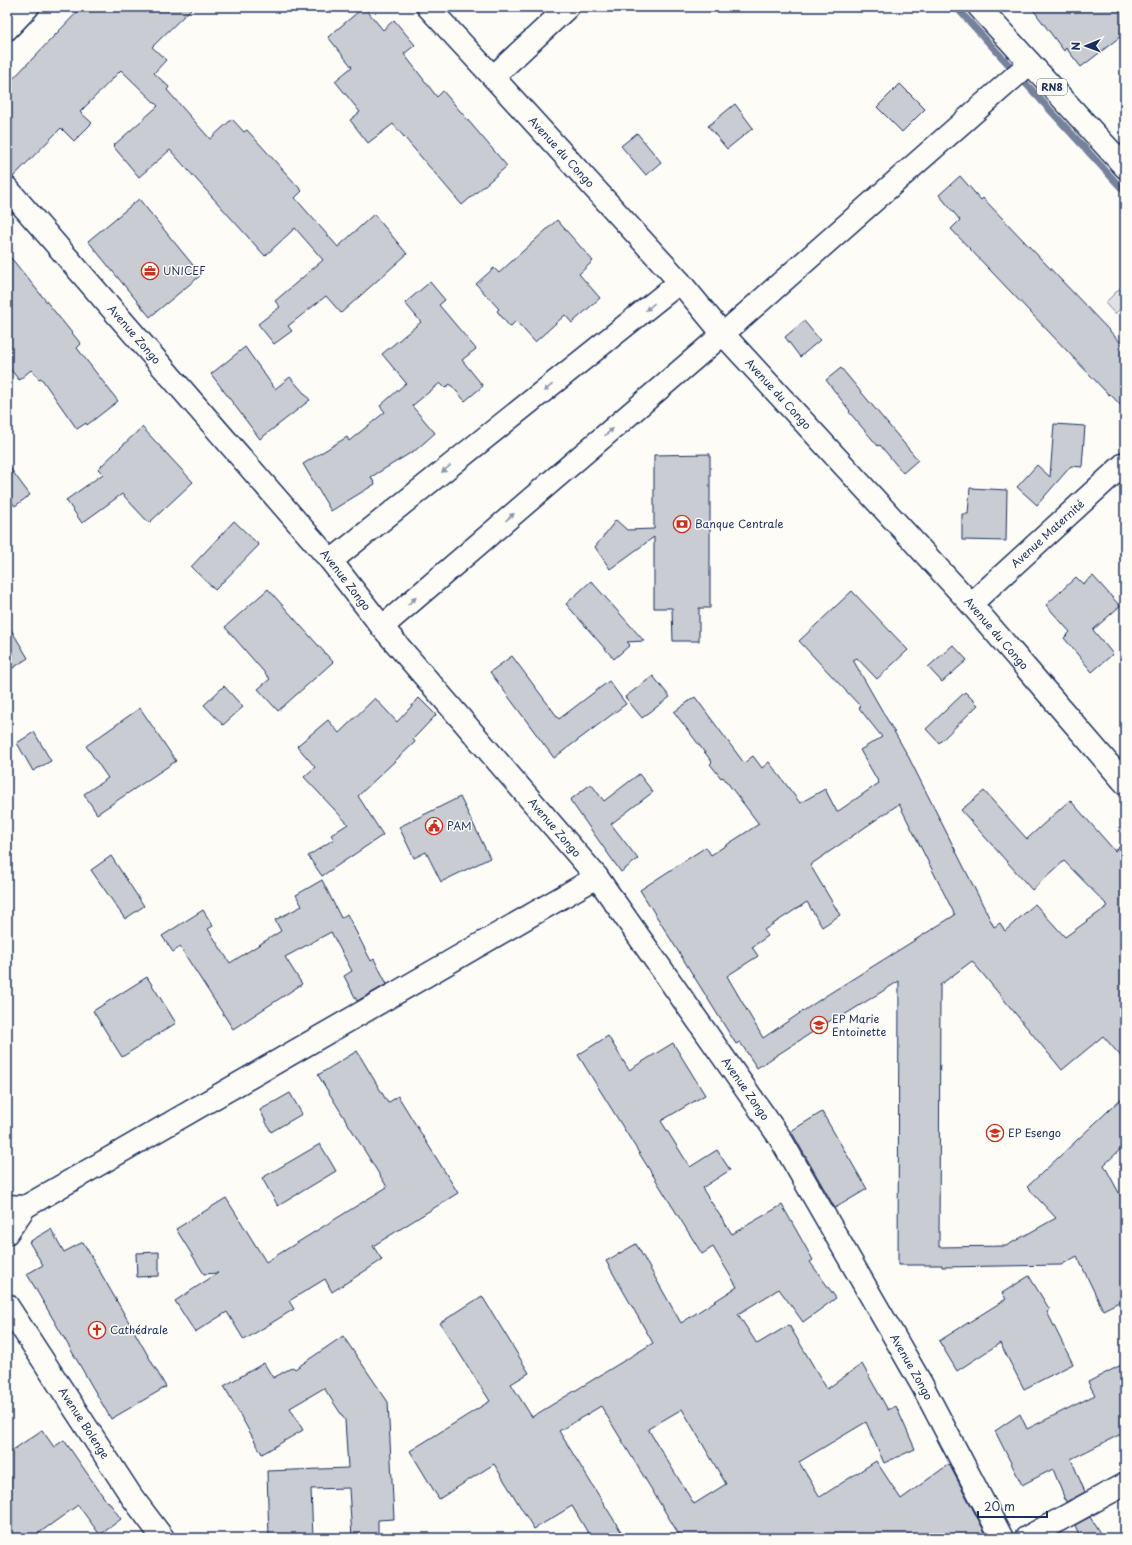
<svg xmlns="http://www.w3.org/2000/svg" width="1132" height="1545" font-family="'Playpen Sans',sans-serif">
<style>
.green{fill:#e0e1e3;stroke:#7e88a0}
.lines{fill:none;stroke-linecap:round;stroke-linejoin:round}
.stream{stroke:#76819c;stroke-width:7}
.building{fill:#c9ccd3;stroke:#1b2f5e;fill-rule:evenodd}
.minor-casing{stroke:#1b2f5e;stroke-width:25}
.major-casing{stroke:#1b2f5e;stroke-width:25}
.minor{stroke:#fdfcf7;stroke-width:22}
.major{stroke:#fdfcf7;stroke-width:22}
.oneway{fill:#8c96aa}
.labels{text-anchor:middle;stroke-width:3;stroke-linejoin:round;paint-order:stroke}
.shield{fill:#fdfcf7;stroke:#5f6c8c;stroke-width:1}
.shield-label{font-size:10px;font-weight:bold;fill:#1b2f5e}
.street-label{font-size:11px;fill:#1b2f5e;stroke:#fdfcf7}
.poi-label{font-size:11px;fill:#1b2f5e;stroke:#fdfcf7;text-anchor:start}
</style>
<rect width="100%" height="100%" fill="#fdfcf7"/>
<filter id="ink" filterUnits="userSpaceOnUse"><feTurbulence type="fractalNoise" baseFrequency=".025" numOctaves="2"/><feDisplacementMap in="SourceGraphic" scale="8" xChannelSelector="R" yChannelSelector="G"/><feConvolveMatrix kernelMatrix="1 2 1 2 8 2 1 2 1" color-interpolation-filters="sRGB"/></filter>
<g filter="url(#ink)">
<!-- green -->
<path class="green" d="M1125,283v21l-10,10 -10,-11z"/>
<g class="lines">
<!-- stream -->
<path class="stream" d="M956,7l169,185"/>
</g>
<!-- building -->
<g class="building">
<path d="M82,7h111l-41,40 14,13 -12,13 15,14 -2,3 43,49 22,-20 12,13 3,-2 55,61 -7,7 43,49 36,-33 33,40 -66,59 -15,-17 -38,30 4,5 -18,13 -16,-20 22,-17 -5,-6 48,-41 -28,-32 -30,28 -95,-106 -31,27 -26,-31 45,-40 -37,-36 -41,42 12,11 -18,18 -13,-13 -48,49 -6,-1v-91z"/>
<path d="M364,7l19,23 11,-10 21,25 -11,9 33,43 6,-6 64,75 -45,39 -69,-81 -25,19 -18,-23 10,-8 -25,-31 17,-14 -24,-30z"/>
<path d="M1031,7h94v26l-44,34 -15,-19 -2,3z"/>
<path d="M900,84l25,25 -23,23 -25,-25z"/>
<path d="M735,104l18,24 -26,21 -19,-23z"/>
<path d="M637,133l24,29 -15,13 -25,-29z"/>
<path d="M960,176l21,24 2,-2 142,149v63l-15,-16 -1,1 -158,-166 9,-9 -21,-25z"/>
<path d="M139,199l62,76 -51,42 -62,-76z"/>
<path d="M557,220l36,41 -14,13 21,24 -28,25 -7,-8 -30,27 -19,-21 -6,6 -13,-16 2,-2 -23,-25 18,-16 5,5z"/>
<path d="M7,253l74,91 -4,4 41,53 -31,24 -1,-2 -9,6 -36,-51 -2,1 -8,-9 -12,10 -12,-15z"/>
<path d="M430,282l15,18 -6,5 37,44 -14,11 21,26 -18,15 -15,-17 -5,4 -5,-5 -28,23 23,27 -18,16 -46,28 4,7 -44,27 -28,-47 44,-27 2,4 36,-29 -5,-6 26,-23 -24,-29 39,-32 -16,-19z"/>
<path d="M804,321l16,19 -20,17 -15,-20z"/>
<path d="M245,347l30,42 15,-12 20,23 -50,39 -49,-65z"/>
<path d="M841,368l77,92 -15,13 -23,-28 -2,1 -29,-34 1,-1 -24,-31z"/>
<path d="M1054,424l31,2 -3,41 -11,-1 -34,39 -20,-18 20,-22 13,12z"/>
<path d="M142,427l51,55 -44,41 -27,-29 -40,29 -16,-23 37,-26 -5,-5z"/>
<path d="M710,454v154h-11v33h-26l-1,-33h-18v-71l-44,32 -15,-22 21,-27 11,10 27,-1v-74z"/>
<path d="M7,464l23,31 -15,11 -8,-10z"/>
<path d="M970,488l37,2 -1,51 -44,-1v-26h6z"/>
<path d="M234,521l25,24 -44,45 -24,-23z"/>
<path d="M1093,576l27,30 -27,24 20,24 -21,18 -28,-34 6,-6 -24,-27 30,-28 7,7z"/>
<path d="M591,581l53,60 -17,1 3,3 -16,14 -48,-55z"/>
<path d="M268,589l65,73 -55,49 -20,-22 12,-10 -45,-52z"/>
<path d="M852,591l56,59 -31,29 -20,-21 -4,2 54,94 87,173 6,-4 5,8 30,-27 30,33 43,-31 -44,-45 -32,29 -71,-80 23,-19 43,48 43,-39 45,51 10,-10v220l-22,-25 -41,34 -90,-109 -32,24 -1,262 67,-1 50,-28 -29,-31 98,-92v50l-21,20 21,39v95l-22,11 -26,-54 -16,9 -119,2v-2h-44l1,-284 -58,36 -2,-2 -82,53 -17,-26 -4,2 -96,-154 66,-43 5,8 48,-31 -36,-47 -2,1 -11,-14 2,-2 -38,-50 21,-15 49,66 9,-7 9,12 7,-6 31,41 25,-14 12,23 42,-29 -19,-33 22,-13 -23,-29 2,-1 -62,-66zM899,804l56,111 -128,80 -64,43 -36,-62 31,-20 -6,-9 16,-11 -4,-6 43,-28 15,25 18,-12 -30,-50z"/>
<path d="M7,623l21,35 -21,14z"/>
<path d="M953,645l14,15 -25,22 -14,-15z"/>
<path d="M512,656l47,63 50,-38 17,23 -72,54 -64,-86z"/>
<path d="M653,676l17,21 -28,21 -17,-21z"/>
<path d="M224,686l19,21 -20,18 -19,-20z"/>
<path d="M965,692l13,13 -39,38 -13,-14z"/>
<path d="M375,698l22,24 22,-24 17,17 -23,24 2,3 -57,54 25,39 -61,41 -14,-20 26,-17 -3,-4 17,-11 -44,-47 11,-10 -18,-21 31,-26 11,13z"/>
<path d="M140,708l36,53 -79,53 -13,-20 24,-16 -22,-32z"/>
<path d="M34,732l17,29 -18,10 -16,-28z"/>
<path d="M639,774l14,18 -42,32 27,35 -17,13 -51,-72 21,-16 13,17z"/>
<path d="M460,797l30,61 -49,24 -15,-30 -12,6 -15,-31z"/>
<path d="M111,856l33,50 -19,13 -34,-49z"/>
<path d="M322,880l19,38 6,-4 24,47 3,-2 13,25 -30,17 -13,-25 8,-5 -21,-39 -46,25 17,27 -69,45 -53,-82 -7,5 -11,-16 41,-26 10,16 -5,3 22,34 51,-32 -6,-11 27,-14 -6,-11z"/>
<path d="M147,977l29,46 -54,34 -29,-46z"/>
<path d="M608,1036l21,34 44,-27 32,52 -44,26 29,46 27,-17 13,20 -28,18 30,46 50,-29 31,55 -3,2 26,36 -33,24 -24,-33 -41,25 19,30 32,-19 38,64 35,-25 26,46 8,-4 19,43 -31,14 -18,-41 -67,40 21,35 56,-36 25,38 48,-35 39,74h-307l-80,-132 -42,25 66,107h-34l-19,-32 -38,23 -40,-65 -55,35 -29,-48 80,-50 -50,-78 42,-27 47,77 -18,11 21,33 121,-74 -47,-82 30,-17 45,79 56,-36 -24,-40 -11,7 -124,-199zM682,1409l44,75 -32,20 -46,-75z"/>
<path d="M357,1051l31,52 10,-7 60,97 -85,53 9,14 -50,32 -7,-13 -36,22 5,8 -50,31 -17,-28 -32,20 -20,-31 43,-28 -14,1 -28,-45 50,-31 40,64 121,-75 -69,-112z"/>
<path d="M290,1093l12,21 -31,18 -11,-22z"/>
<path d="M822,1112l45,77 -32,19 -44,-77z"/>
<path d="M320,1144l16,27 -58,35 -16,-28z"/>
<path d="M51,1229l13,23 19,-10 83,145 -55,32 -84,-145 16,-9 -14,-23z"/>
<path d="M159,1252v24l-22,1 -1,-24z"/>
<path d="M1029,1276l21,34 -3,2 26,52 -49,25 -24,-46 -43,28 -18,-30 67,-42 -4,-6z"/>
<path d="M343,1336l45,66 6,117 -16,1v17l-26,1 -3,-50 -38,1 2,49h-44l-2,-67 81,-3 -3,-48 -21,-32 -34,20 13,22 -41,24 -38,-68 40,-23 9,15 20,-11 2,2z"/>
<path d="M1125,1363v69l-54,27 14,33 -19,10 -13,-33 -31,16 -27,-54 25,-17 7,15 68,-34 -7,-13z"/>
<path d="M42,1430l12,17 10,-7 43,62 1,-1 13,18 -21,16 -22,-30 -46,33h-17l-8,-12v-72z"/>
<path d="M1090,1517l13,21h-23l-5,-13z"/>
</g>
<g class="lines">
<defs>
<g id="minor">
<path id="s1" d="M428,7l65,70 187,205 43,52 248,270 154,179"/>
<path d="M7,29l21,-22"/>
<path d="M493,77l75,-70"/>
<path id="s2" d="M7,188l324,373 51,66 215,250 183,261 142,247 80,153"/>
<path d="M331,561l349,-279"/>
<path id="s3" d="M971,604l154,-141"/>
<path d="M382,627l341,-293 307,-271"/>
<path d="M7,1206l18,1 572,-330"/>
<path d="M7,1233l18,-26"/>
<path id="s4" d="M7,1305l125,192 31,41"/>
<path d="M1026,1538l99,-54"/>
</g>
<path id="major" d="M979,7l146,160"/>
</defs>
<!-- minor casing -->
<use href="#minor" class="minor-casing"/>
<!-- major casing -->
<use href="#major" class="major-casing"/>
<!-- minor -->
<use href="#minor" class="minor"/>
<!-- major -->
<use href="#major" class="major"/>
</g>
<!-- one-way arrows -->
<defs><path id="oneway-solid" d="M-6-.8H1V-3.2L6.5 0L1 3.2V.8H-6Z"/></defs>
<g class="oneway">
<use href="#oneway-solid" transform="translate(650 307) rotate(141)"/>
<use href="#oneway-solid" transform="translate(548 388) rotate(141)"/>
<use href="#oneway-solid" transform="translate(609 432) rotate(-41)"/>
<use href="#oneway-solid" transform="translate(446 469) rotate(141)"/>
<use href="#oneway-solid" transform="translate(510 517) rotate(-41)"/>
<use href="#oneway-solid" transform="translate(412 601) rotate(-41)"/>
</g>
</g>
<!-- icons -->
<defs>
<symbol id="office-ring" viewBox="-11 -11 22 22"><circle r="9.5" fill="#fdfcf7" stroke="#c8321e" stroke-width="1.5"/><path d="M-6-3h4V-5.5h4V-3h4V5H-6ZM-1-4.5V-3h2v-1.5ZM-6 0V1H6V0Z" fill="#c8321e"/></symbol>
<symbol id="bank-ring" viewBox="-11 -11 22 22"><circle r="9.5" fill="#fdfcf7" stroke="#c8321e" stroke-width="1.5"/><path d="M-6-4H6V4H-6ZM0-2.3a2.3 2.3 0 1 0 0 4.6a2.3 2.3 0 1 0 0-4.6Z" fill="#c8321e"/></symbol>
<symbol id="civic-ring" viewBox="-11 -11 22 22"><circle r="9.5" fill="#fdfcf7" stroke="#c8321e" stroke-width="1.5"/><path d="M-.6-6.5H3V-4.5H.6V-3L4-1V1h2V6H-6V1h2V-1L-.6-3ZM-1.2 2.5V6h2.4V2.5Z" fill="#c8321e"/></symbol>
<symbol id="school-ring" viewBox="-11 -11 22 22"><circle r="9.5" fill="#fdfcf7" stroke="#c8321e" stroke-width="1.5"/><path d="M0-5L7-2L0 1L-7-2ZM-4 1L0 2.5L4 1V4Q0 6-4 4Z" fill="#c8321e"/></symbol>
<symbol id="church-ring" viewBox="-11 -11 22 22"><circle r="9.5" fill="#fdfcf7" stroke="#c8321e" stroke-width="1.5"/><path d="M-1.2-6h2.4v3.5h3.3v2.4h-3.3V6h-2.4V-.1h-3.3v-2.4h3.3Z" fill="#c8321e"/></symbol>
</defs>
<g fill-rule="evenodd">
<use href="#office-ring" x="140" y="261" width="20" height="20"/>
<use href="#bank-ring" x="672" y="514" width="20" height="20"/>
<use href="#civic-ring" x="424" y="816" width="20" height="20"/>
<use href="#school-ring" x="809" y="1015" width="20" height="20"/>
<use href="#school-ring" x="985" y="1123" width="20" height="20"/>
<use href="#church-ring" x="87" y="1320" width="20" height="20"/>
</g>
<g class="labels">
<!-- shield labels -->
<rect class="shield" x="1037" y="79" width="30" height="16" rx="3"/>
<g class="shield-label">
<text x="1052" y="91">RN8</text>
</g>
<!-- street labels -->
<g class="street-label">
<text dy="4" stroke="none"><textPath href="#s1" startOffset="197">Avenue du Congo</textPath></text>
<text dy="4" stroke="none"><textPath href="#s2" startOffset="194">Avenue Zongo</textPath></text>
<text dy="4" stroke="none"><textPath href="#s1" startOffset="522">Avenue du Congo</textPath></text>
<text dy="4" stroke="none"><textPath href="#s3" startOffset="104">Avenue Maternité</textPath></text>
<text dy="4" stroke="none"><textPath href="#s2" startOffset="518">Avenue Zongo</textPath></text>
<text dy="4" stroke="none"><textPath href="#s1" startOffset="846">Avenue du Congo</textPath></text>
<text dy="4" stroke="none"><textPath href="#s2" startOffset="842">Avenue Zongo</textPath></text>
<text dy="4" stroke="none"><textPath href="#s2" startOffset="1166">Avenue Zongo</textPath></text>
<text dy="4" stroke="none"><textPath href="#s2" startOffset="1490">Avenue Zongo</textPath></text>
<text dy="4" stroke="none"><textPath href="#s4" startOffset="141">Avenue Bolenge</textPath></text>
</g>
<!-- poi labels -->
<g class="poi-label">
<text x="163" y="275">UNICEF</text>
<text x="695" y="528">Banque Centrale</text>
<text x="447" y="830">PAM</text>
<text x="832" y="1023">EP Marie<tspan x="832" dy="13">Entoinette</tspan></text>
<text x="1008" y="1137">EP Esengo</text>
<text x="110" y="1334">Cathédrale</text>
</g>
</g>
<!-- margin -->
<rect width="1132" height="1545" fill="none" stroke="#fdfcf7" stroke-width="24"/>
<rect x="12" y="12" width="1108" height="1521" fill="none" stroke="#1b2f5e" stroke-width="1.5" filter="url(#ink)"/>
<!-- north arrow -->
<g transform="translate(1086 46) rotate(269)" stroke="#fdfcf7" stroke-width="3" paint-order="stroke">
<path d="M0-3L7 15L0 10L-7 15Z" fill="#1b2f5e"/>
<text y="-6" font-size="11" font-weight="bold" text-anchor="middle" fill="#1b2f5e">N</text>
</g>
<!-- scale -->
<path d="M978 1511v6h69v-6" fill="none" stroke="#1b2f5e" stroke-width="2"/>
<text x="984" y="1511" font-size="12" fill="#1b2f5e" stroke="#fdfcf7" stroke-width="3" paint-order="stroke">20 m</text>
</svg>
